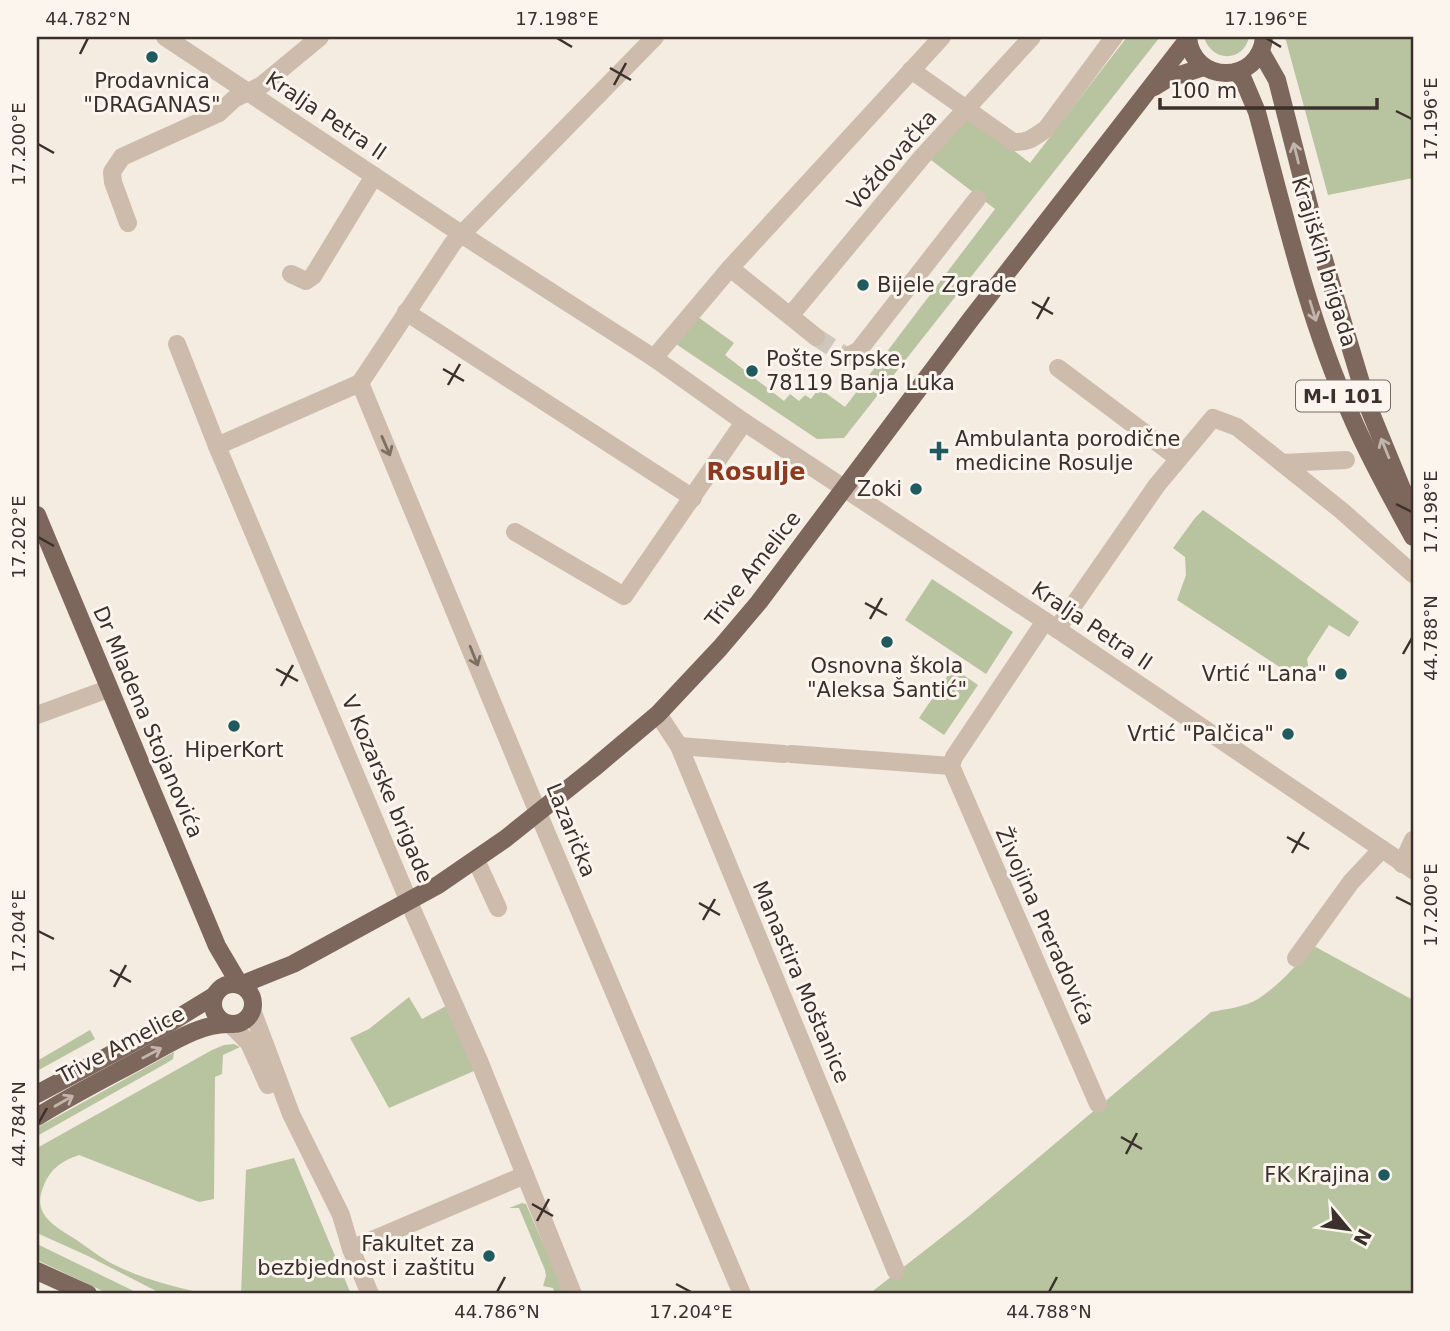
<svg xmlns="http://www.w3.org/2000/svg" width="1450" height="1331" font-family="'DejaVu Sans',sans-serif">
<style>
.green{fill:#b8c4a0}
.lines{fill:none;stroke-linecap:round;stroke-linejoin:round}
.minor-tunnel{stroke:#cfc6bd;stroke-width:18;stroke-dasharray:18 9;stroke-linecap:butt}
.minor{stroke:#cdbbac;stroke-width:18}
.major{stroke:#7d675c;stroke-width:18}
.oneway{stroke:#c2b5ac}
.oneway2{stroke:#7d6f65}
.ticks{fill:none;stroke:#3b302b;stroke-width:2.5}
.poi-dot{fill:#1f5a5e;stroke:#fbf5ee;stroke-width:2.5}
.labels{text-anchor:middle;stroke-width:6;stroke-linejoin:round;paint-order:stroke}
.shield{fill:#fbf5ee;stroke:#756b66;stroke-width:2}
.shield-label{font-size:19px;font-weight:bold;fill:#3b302b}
.poi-label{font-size:21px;fill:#3b302b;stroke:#fbf5ee;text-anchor:end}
.street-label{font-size:21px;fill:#3b302b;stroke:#fbf5ee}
.quarter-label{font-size:24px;font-weight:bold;fill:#8c3b22;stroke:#fbf5ee}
.neatline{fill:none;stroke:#3b302b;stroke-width:2.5}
.ticks-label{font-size:18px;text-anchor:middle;fill:#3b302b}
</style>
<rect width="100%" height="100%" fill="#f4ebe1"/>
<!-- green -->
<g class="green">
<path d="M1127,37h33l-316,401 -27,1 -141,-95 22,-27 36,26 -9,12 59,46 6,-7 9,7 6,-6 6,4 8,-11 26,19 150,-198 -64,-49 37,-45 62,48z"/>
<path d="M1204,37h45c-6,26 -38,25 -45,0z"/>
<path d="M1285,37h128v141l-85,17z"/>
<path d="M1203,510l156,112 -10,15 -20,-12 -22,34 2,11 -5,13 -127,-83 9,-25 -1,-18 -12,-9 22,-30z"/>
<path d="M932,579l81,53 -27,42 -81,-54z"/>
<path d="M953,668l25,17 -34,50 -25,-17z"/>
<path d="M1312,945l101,55v294h-544l100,-78 242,-204c15,-3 34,-5 47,-13 21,-14 40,-34 54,-54z"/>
<path d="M409,997l13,22 24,-13 28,65 -85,37 -39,-70 19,-9z"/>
<path d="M90,1030l5,9 -58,32v-10z"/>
<path d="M234,1044l6,3 -17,8 -1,19 -7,3 -1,122 -15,3 -120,-47c-17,6 -28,13 -35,30 -14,31 13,42 34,56 13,9 27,20 41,26 27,13 57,20 86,27h-43l-74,-38 -51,-23v-85l175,-98 12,-5z"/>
<path d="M174,1052l-1,7 -8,5 -128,72v-8l5,-3z"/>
<path d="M294,1158l57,136h-110l5,-124z"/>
<path d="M522,1203l4,1 39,90h-10l-2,-6 -10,-2 3,-10 -1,-6 -26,-62h-10z"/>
<path d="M37,1244l103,50h-31l-72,-34z"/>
</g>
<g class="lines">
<!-- minor-tunnel -->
<path class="minor-tunnel" d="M816,337l31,20"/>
<!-- minor -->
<g class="minor">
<path d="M165,37l313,208 176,113 90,64 301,199 368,249"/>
<path d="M911,70l102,72c15,1 21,-5 33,-13l68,-92"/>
<path d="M128,223l-15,-41 -1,-10 10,-15 97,-44 15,-14 28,-14 58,-48"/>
<path d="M730,268l60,48 132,-159 110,-120"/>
<path d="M291,274l15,7 7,-5 61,-100"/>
<path d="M406,312l287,186"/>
<path d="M790,316l26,21"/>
<path d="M177,344l40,102"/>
<path d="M847,357l12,-7 118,-151"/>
<path d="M654,358l76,-90 212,-231"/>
<path d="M1058,368l120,90"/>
<path d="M360,383l-143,63 198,470 65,147 93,231"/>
<path d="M360,383l184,444 198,467"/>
<path d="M360,383l93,-140 202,-206"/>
<path d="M1282,463l64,-3"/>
<path d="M515,532l109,64 120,-174"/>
<path d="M1045,621l-91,136 -3,9 147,338"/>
<path d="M1057,629l100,-144 56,-67 24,9 105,84 71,63"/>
<path d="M658,714l21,32 217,525"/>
<path d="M37,715l71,-26"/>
<path d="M679,746l105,8"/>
<path d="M791,754l160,12"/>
<path d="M476,860l22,48"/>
<path d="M1402,864l11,-24"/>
<path d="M1296,958l55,-76 31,-33"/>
<path d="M252,1010l39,104 50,101 10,34 19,45"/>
<path d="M230,1024l19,19 19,42"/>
<path d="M351,1249l174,-74"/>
</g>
<!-- major -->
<g class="major">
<path d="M1188,37c4,48 72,48 76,0"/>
<path d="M1261,52l16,28 39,153 52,173 34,83 11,21"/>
<path d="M1236,72l7,7 14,33c27,101 51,206 93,301 18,43 41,83 63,124"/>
<path d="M1154,87l13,-8 37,-12"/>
<path d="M37,515l180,431 23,39 53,-21 145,-79 67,-46 89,-71 64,-54 62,-66 39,-46 212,-283 217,-280"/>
<circle cx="233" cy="1004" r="20"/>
<path d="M37,1094l131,-70 46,-28"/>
<path d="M37,1117c33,-21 69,-39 104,-58 27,-14 58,-36 89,-35"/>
<path d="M37,1271l51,23"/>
</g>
</g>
<!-- one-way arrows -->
<defs><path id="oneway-shaft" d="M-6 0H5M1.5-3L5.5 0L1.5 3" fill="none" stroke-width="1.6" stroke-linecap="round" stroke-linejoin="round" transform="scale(1.75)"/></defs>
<g class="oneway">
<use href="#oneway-shaft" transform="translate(1296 153) rotate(-104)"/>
<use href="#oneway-shaft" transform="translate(1313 311) rotate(73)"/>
<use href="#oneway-shaft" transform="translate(1385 448) rotate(-112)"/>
<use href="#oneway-shaft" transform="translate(152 1053) rotate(-28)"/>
<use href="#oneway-shaft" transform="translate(64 1101) rotate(-30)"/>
</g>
<g class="oneway2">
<use href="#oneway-shaft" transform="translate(386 446) rotate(67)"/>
<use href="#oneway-shaft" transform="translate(474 656) rotate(68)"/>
</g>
<!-- ticks -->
<path class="ticks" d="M557,38l15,9M1266,38l15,9M80,54l8,-16M610,68l21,12M614,85l12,-22M1396,111l16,8M38,144l16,9M1032,302l21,12M1037,319l12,-22M443,369l21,12M448,385l12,-21M1396,504l16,8M38,537l16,9M865,603l22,12M870,619l12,-21M1403,654l9,-16M276,669l22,12M281,686l12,-21M1287,837l22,12M1292,853l12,-21M1396,897l16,8M699,903l21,12M703,920l12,-21M38,931l16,8M110,970l21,12M114,987l12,-22M38,1124l9,-16M1121,1137l21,12M1126,1154l11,-21M532,1204l21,12M537,1221l12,-22M676,1284l15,8M497,1292l8,-15M1049,1292l8,-15"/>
<!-- markers -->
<g class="poi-dot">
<circle cx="152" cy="57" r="7"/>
<circle cx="863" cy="285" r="7"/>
<circle cx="752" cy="371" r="7"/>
<path d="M935.5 440.5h7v7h7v7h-7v7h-7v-7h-7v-7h7z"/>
<circle cx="916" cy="489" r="7"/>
<circle cx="887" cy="642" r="7"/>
<circle cx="1341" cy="674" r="7"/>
<circle cx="234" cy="726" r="7"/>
<circle cx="1288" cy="734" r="7"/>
<circle cx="1384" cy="1175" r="7"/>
<circle cx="489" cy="1256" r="7"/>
</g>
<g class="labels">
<!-- shield labels -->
<rect class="shield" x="1296" y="380.5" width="94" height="31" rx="5"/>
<g class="shield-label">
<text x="1343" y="403">M-I 101</text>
</g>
<!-- poi labels -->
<g class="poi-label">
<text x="152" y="88" text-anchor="middle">Prodavnica<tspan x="152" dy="24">"DRAGANAS"</tspan></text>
<text x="877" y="292" text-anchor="start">Bijele Zgrade</text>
<text x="766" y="366" text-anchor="start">Pošte Srpske,<tspan x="766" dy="24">78119 Banja Luka</tspan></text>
<text x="955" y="446" text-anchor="start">Ambulanta porodične<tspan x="955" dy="24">medicine Rosulje</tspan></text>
<text x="902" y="496">Zoki</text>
<text x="887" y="673" text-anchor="middle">Osnovna škola<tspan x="887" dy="24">"Aleksa Šantić"</tspan></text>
<text x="1327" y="681">Vrtić "Lana"</text>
<text x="1274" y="741">Vrtić "Palčica"</text>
<text x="234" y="757" text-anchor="middle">HiperKort</text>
<text x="1370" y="1182">FK Krajina</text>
<text x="475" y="1251">Fakultet za<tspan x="475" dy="24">bezbjednost i zaštitu</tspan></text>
</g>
<!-- street labels -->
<g class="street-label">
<text transform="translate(326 116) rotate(34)" y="7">Kralja Petra II</text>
<text transform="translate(892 160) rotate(-49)" y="7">Voždovačka</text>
<text transform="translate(1324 262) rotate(73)" y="7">Krajiških brigada</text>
<text transform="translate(753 569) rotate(-52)" y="7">Trive Amelice</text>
<text transform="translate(1092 626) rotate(34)" y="7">Kralja Petra II</text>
<text transform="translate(148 722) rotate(67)" y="7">Dr Mladena Stojanovića</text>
<text transform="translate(387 789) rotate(67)" y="7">V Kozarske brigade</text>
<text transform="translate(571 830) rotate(68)" y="7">Lazarička</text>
<text transform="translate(1045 926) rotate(66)" y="7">Živojina Preradovića</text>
<text transform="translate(801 982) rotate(67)" y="7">Manastira Moštanice</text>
<text transform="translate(121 1045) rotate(-28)" y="7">Trive Amelice</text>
</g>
<!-- quarter labels -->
<g class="quarter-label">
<text x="756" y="480">Rosulje</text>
</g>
</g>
<!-- border -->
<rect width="1450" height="1331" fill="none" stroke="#fbf5ee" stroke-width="77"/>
<!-- north arrow -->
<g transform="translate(1348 1229) rotate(119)" stroke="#fbf5ee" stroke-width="5" paint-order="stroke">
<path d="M0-5L12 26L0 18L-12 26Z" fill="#3b302b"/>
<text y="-10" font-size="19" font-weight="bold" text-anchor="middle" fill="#3b302b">N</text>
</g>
<!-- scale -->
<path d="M1160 98v10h217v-10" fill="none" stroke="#3b302b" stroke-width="3.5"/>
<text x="1170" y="98" font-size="21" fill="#3b302b" stroke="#fbf5ee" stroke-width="5" paint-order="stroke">100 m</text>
<rect x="38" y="38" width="1374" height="1254" class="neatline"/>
<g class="ticks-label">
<text x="88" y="25">44.782°N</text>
<text x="557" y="25">17.198°E</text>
<text x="1266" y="25">17.196°E</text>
<text transform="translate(1431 119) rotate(-90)" y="6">17.196°E</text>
<text transform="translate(19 144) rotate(-90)" y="6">17.200°E</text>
<text transform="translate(1431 512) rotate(-90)" y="6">17.198°E</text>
<text transform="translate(19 537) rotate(-90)" y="6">17.202°E</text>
<text transform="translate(1431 638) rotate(-90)" y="6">44.788°N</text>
<text transform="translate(1431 905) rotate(-90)" y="6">17.200°E</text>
<text transform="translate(19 931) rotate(-90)" y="6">17.204°E</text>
<text transform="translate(19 1124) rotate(-90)" y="6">44.784°N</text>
<text x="497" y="1318">44.786°N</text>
<text x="691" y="1318">17.204°E</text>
<text x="1049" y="1318">44.788°N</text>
</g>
</svg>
